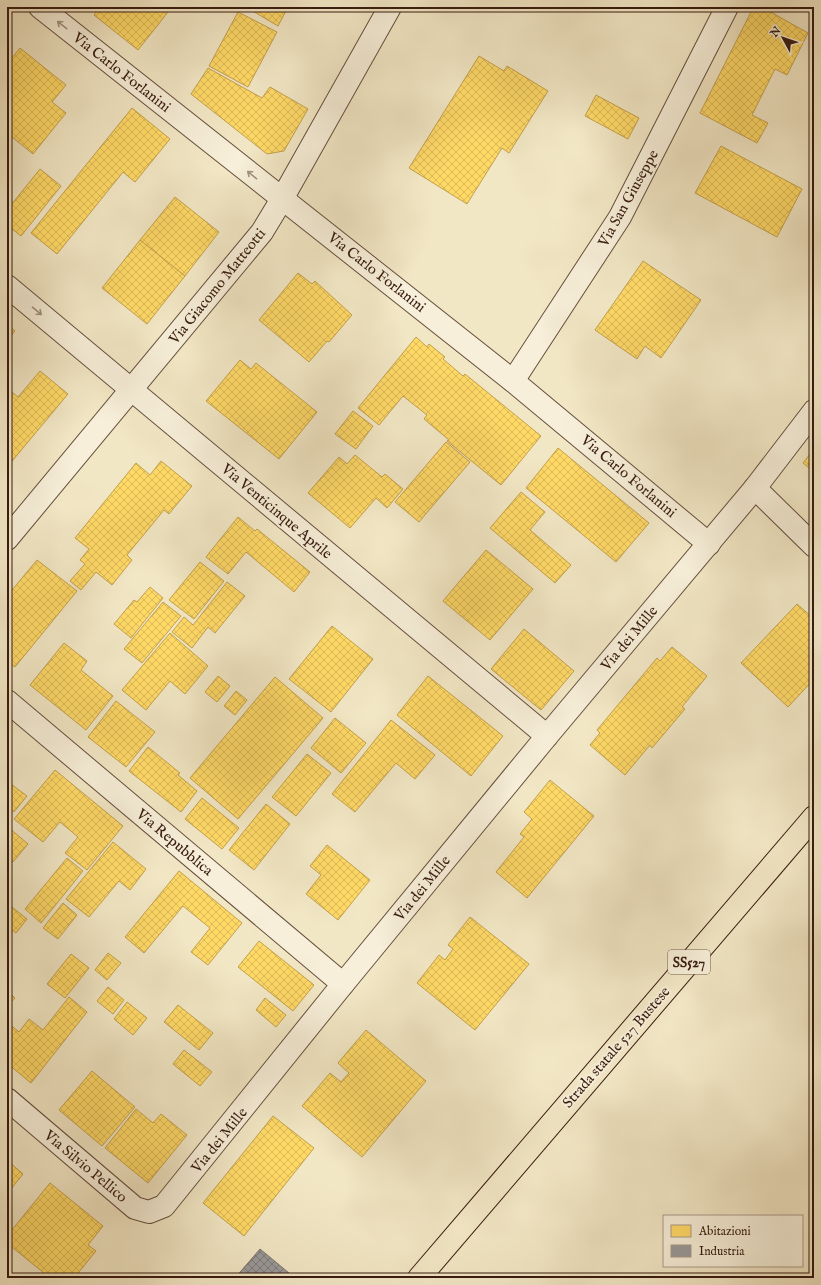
<svg xmlns="http://www.w3.org/2000/svg" width="821" height="1285" font-family="'IM FELL English',serif">
<style>
.homes{fill:url(#homes-cross-hatch);stroke:#c3a04c}
.industry{fill:url(#industry-cross-hatch);stroke:#7c7370}
.lines{fill:none;stroke-linecap:round;stroke-linejoin:round}
.minor-casing{stroke:#664e3d;stroke-width:24}
.major-casing{stroke:#371b10;stroke-width:24}
.minor{stroke:#f7efd9;stroke-width:22}
.major{stroke:#f2e7c5;stroke-width:22}
.oneway{stroke:#a1907f}
.labels{text-anchor:middle;stroke-width:4;stroke-linejoin:round;paint-order:stroke}
.shield{fill:#f7efd9;stroke:#715b4c;stroke-width:1}
.shield-label{font-size:14px;font-weight:bold;fill:#371b10}
.street-label{font-size:15px;fill:#371b10;stroke:#f7efd9}
</style>
<defs>
<pattern id="homes-cross-hatch" width="8" height="8" patternUnits="userSpaceOnUse"><rect width="8" height="8" fill="#ffd966"/><path d="M0 0l8 8M0 8l8-8" fill="none" stroke="#dbba57"/></pattern>
<pattern id="industry-cross-hatch" width="8" height="8" patternUnits="userSpaceOnUse"><rect width="8" height="8" fill="#999"/><path d="M0 0l8 8M0 8l8-8" fill="none" stroke="#7e7c7b"/></pattern>
</defs>
<rect width="100%" height="100%" fill="#f2e7c5"/>
<filter id="stains"><feTurbulence type="fractalNoise" baseFrequency=".005" numOctaves="4"/><feColorMatrix values="0 0 0 0 .2 0 0 0 0 .09 0 0 0 0 .02 0 0 0 .5 -.17"/></filter>
<radialGradient id="worn" r=".72"><stop offset=".6" stop-color="#630" stop-opacity="0"/><stop offset="1" stop-color="#630" stop-opacity=".3"/></radialGradient>
<!-- homes -->
<g class="homes">
<path d="M100,7h72l-34,43 -44,-35z"/>
<path d="M246,7h42l-10,19z"/>
<path d="M767,10l41,23 -21,42 -12,-6 -23,46 16,8 -11,20 -57,-30 51,-101z"/>
<path d="M238,12l39,20 -29,55 -39,-21z"/>
<path d="M20,48l46,37 -14,17 14,11 -33,41 -26,-21v-41l2,-3 -2,-2v-23z"/>
<path d="M479,56l25,15 3,-5 41,25 -39,62 -7,-5 -35,56 -58,-36z"/>
<path d="M208,68l54,30 8,-11 38,22 -24,42 -17,3 -76,-60z"/>
<path d="M596,95l43,23 -11,21 -43,-23z"/>
<path d="M132,108l38,31 -35,43 -12,-10 -66,82 -26,-21z"/>
<path d="M721,146l81,43 -25,48 -82,-44z"/>
<path d="M40,169l21,17 -40,50 -14,-11v-15z"/>
<path d="M175,197l44,35 -34,44 -45,-36z"/>
<path d="M140,240l45,36 -38,48 -45,-36z"/>
<path d="M643,261l58,39 -40,58 -16,-12 -8,13 -42,-29z"/>
<path d="M814,265v11l-5,-2z"/>
<path d="M298,273l14,11 3,-3 37,34 -23,27 -2,-1 -18,21 -50,-42z"/>
<path d="M7,324l8,7 -8,10z"/>
<path d="M416,337l11,10 2,-3 16,13 -2,2 20,17 2,-2 76,62 -40,49 -54,-44 2,-1 -25,-21 3,-4 -24,-19 -24,29 -21,-17z"/>
<path d="M240,360l11,9 5,-6 61,49 -38,47 -73,-58z"/>
<path d="M40,371l28,23 -60,72 -1,-68 5,-6 6,5z"/>
<path d="M353,411l20,15 -17,23 -21,-15z"/>
<path d="M446,442l24,20 -51,60 -24,-20z"/>
<path d="M558,448l91,75 -33,39 -90,-74z"/>
<path d="M814,449v23l-11,-9z"/>
<path d="M355,455l27,22 3,-3 18,15 -16,19 -11,-10 -26,30 -42,-35 31,-36 8,7z"/>
<path d="M161,461l31,25 -23,28 -5,-4 -37,45 5,5 -20,25 -16,-13 -15,18 -11,-9 15,-17 -5,-4 9,-11 -14,-11 61,-75 14,12z"/>
<path d="M521,492l24,20 -15,18 41,35 -16,18 -65,-55z"/>
<path d="M238,517l17,14 2,-2 53,43 -16,20 -48,-40 -18,22 -22,-17z"/>
<path d="M486,550l47,39 -43,51 -47,-39z"/>
<path d="M37,560l40,31 -62,76 -8,-6v-65z"/>
<path d="M200,562l24,19 -30,38 -25,-19z"/>
<path d="M227,582l18,14 -30,37 -7,-6 -16,21 -20,-16 12,-15 9,8z"/>
<path d="M150,587l13,11 -32,40 -17,-14 20,-24 3,2z"/>
<path d="M163,602l18,14 -39,47 -18,-14z"/>
<path d="M797,604l17,15v60l-26,28 -47,-44z"/>
<path d="M332,626l41,33 -42,53 -42,-33z"/>
<path d="M524,629l50,42 -33,39 -50,-41z"/>
<path d="M170,633l38,33 -23,28 -15,-13 -24,29 -24,-20z"/>
<path d="M64,643l23,18 -6,9 32,26 -27,34 -56,-45z"/>
<path d="M672,647l35,29 -25,31 3,2 -33,39 -2,-3 -25,30 -35,-30 10,-12 -3,-3 60,-72 3,3z"/>
<path d="M218,676l12,10 -13,16 -12,-10z"/>
<path d="M428,676l75,60 -32,40 -74,-61z"/>
<path d="M275,677l48,41 -85,101 -48,-41z"/>
<path d="M236,691l11,9 -12,15 -11,-9z"/>
<path d="M116,701l39,31 -29,35 -38,-30z"/>
<path d="M335,718l31,25 -25,30 -30,-25z"/>
<path d="M391,720l44,35 -20,24 -19,-16 -41,49 -23,-18z"/>
<path d="M148,747l32,26 -2,2 19,16 -16,21 -52,-41z"/>
<path d="M307,754l24,19 -35,43 -24,-19z"/>
<path d="M55,770l68,56 -36,44 -22,-17 13,-16 -18,-15 -17,20 -29,-23z"/>
<path d="M550,780l44,36 -67,82 -31,-26 28,-35 -4,-3 12,-15 -8,-7z"/>
<path d="M7,781l20,15 -13,16 -7,-6z"/>
<path d="M202,798l37,30 -17,21 -37,-30z"/>
<path d="M266,804l24,20 -36,46 -25,-20z"/>
<path d="M8,827l20,17 -15,18 -6,-5z"/>
<path d="M113,842l33,27 -16,21 -11,-9 -30,36 -23,-18z"/>
<path d="M327,845l43,35 -32,40 -32,-26 15,-19 -11,-9z"/>
<path d="M67,858l16,13 -42,52 -16,-14z"/>
<path d="M179,871l63,52 -34,42 -17,-13 19,-24 -27,-22 -39,47 -19,-16z"/>
<path d="M7,903l20,16 -11,14 -9,-7z"/>
<path d="M63,903l14,12 -19,24 -15,-11z"/>
<path d="M470,917l59,47 -54,66 -58,-47 22,-28 6,5 8,-11 -5,-4z"/>
<path d="M259,941l55,44 -21,26 -55,-44z"/>
<path d="M108,953l13,10 -14,17 -12,-10z"/>
<path d="M71,954l18,14 -24,30 -18,-14z"/>
<path d="M108,987l16,13 -11,14 -16,-13z"/>
<path d="M7,991l8,7 -8,9z"/>
<path d="M69,997l18,15 -56,71 -24,-20v-41l12,10 10,-13 14,11z"/>
<path d="M265,998l21,17 -10,12 -20,-17z"/>
<path d="M127,1002l20,16 -14,17 -19,-16z"/>
<path d="M178,1005l35,28 -14,17 -35,-28z"/>
<path d="M366,1030l60,51 -64,76 -60,-51 28,-33 11,9 8,-9 -11,-10z"/>
<path d="M184,1050l28,22 -12,14 -27,-22z"/>
<path d="M92,1071l43,36 -33,39 -43,-36z"/>
<path d="M136,1109l17,14 8,-9 26,21 -39,48 -43,-35z"/>
<path d="M273,1116l41,32 -70,88 -41,-33z"/>
<path d="M7,1160l16,14 -16,20z"/>
<path d="M50,1183l53,43 -15,19 8,6 -22,27h-24l-43,-35v-7z"/>
</g>
<!-- industry -->
<path class="industry" d="M260,1249l35,29h-60z"/>
<g class="lines">
<defs>
<g id="minor">
<path d="M40,7l473,374 196,163"/>
<path d="M7,286l540,450"/>
<path d="M513,381l107,-164 107,-210"/>
<path d="M755,488l59,58"/>
<path d="M7,539l255,-307 20,-33 108,-192"/>
<path d="M7,701l336,283"/>
<path d="M7,1099l128,109 14,4 15,-6 179,-222 204,-248 208,-248 59,-77"/>
</g>
<path id="major" d="M419,1278l395,-461"/>
</defs>
<!-- minor casing -->
<use href="#minor" class="minor-casing"/>
<!-- major casing -->
<use href="#major" class="major-casing"/>
<!-- minor -->
<use href="#minor" class="minor"/>
<!-- major -->
<use href="#major" class="major"/>
</g>
<!-- one-way arrows -->
<defs><path id="oneway-shaft" d="M-6 0H5M1.5-3L5.5 0L1.5 3" fill="none" stroke-width="1.6" stroke-linecap="round" stroke-linejoin="round"/></defs>
<g class="oneway">
<use href="#oneway-shaft" transform="translate(62 25) rotate(-142)"/>
<use href="#oneway-shaft" transform="translate(252 175) rotate(-141)"/>
<use href="#oneway-shaft" transform="translate(37 311) rotate(40)"/>
</g>
<g class="labels">
<!-- shield labels -->
<rect class="shield" x="668" y="950" width="42" height="24" rx="3"/>
<g class="shield-label">
<text x="689" y="967">SS527</text>
</g>
<!-- street labels -->
<g class="street-label">
<text transform="translate(122 72) rotate(38)" y="5">Via Carlo Forlanini</text>
<text transform="translate(628 198) rotate(-61)" y="5">Via San Giuseppe</text>
<text transform="translate(377 272) rotate(38)" y="5">Via Carlo Forlanini</text>
<text transform="translate(217 286) rotate(-51)" y="5">Via Giacomo Matteotti</text>
<text transform="translate(629 476) rotate(40)" y="5">Via Carlo Forlanini</text>
<text transform="translate(277 511) rotate(40)" y="5">Via Venticinque Aprile</text>
<text transform="translate(629 638) rotate(-50)" y="5">Via dei Mille</text>
<text transform="translate(175 842) rotate(40)" y="5">Via Repubblica</text>
<text transform="translate(422 888) rotate(-51)" y="5">Via dei Mille</text>
<text transform="translate(616 1047) rotate(-49)" y="5">Strada statale 527 Bustese</text>
<text transform="translate(219 1140) rotate(-51)" y="5">Via dei Mille</text>
<text transform="translate(86 1166) rotate(40)" y="5">Via Silvio Pellico</text>
</g>
</g>
<!-- margin -->
<rect width="821" height="1285" fill="none" stroke="#f2e7c5" stroke-width="24"/>
<rect x="8" y="8" width="805" height="1269" fill="none" stroke="#371b10" stroke-width="2"/>
<rect x="12" y="12" width="797" height="1261" fill="none" stroke="#371b10"/>
<!-- legend -->
<rect x="663" y="1215" width="140" height="52" fill="#f7efd9" stroke="#aa9a89"/>
<rect x="671" y="1225" width="20" height="12" fill="#ffd966" stroke="#aa9a89"/>
<text x="699" y="1235" font-size="12" fill="#371b10">Abitazioni</text>
<rect x="671" y="1245" width="20" height="12" fill="#999999" stroke="#aa9a89"/>
<text x="699" y="1255" font-size="12" fill="#371b10">Industria</text>
<!-- north arrow -->
<g transform="translate(783 38) rotate(310)" stroke="#f7efd9" stroke-width="3" paint-order="stroke">
<path d="M0-3L7 15L0 10L-7 15Z" fill="#371b10"/>
<text y="-6" font-size="11" font-weight="bold" text-anchor="middle" fill="#371b10">N</text>
</g>
<rect width="100%" height="100%" filter="url(#stains)"/>
<rect width="100%" height="100%" fill="url(#worn)"/>
</svg>
